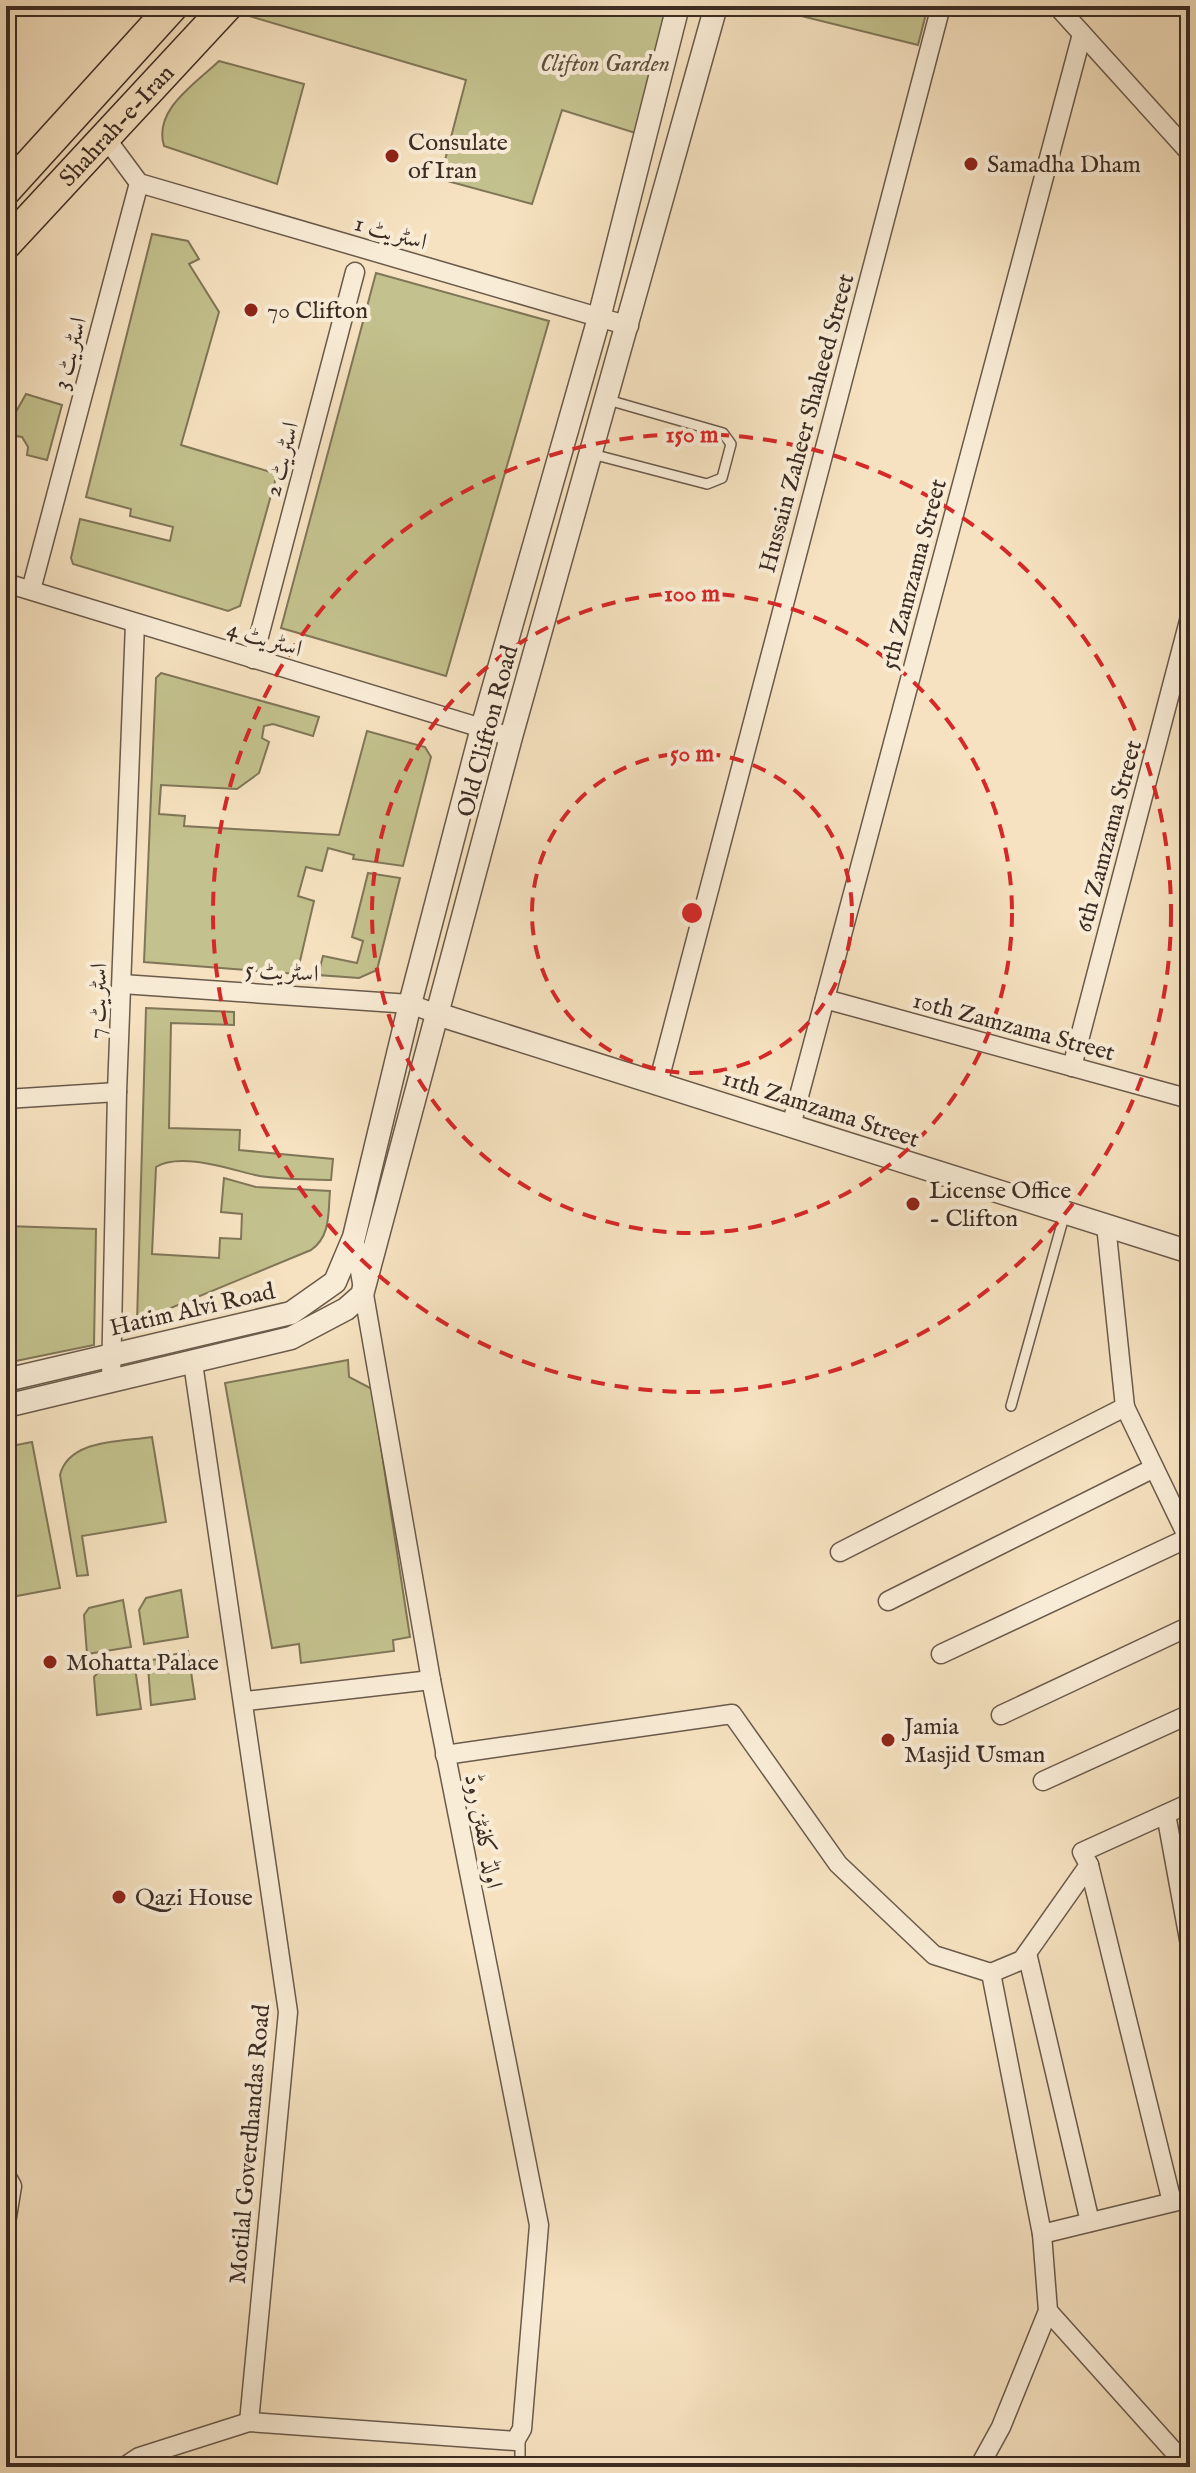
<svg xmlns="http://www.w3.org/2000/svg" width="1196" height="2473" font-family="'IM FELL English',Amiri,serif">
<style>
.green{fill:#c3c18d;stroke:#807658;stroke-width:2}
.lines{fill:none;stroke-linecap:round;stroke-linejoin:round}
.service-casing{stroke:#6a5a4b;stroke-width:12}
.minor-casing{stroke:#6a5a4b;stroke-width:21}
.tertiary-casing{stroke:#6a5a4b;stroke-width:25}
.primary-casing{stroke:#3c2c24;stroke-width:33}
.service{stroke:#f9ecd6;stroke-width:9}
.minor{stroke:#f9ecd6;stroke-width:18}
.tertiary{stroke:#f9ecd6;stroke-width:22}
.primary{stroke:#f6e2c0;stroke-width:30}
.ring{fill:none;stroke:#d62828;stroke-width:4;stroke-dasharray:14 10}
.poi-dot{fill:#8f2418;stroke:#f9ecd6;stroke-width:3}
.labels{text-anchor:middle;stroke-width:8;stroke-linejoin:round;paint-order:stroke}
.park-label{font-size:24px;font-style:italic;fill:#5e513e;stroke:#f9ecd6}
.street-label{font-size:24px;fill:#3c2c24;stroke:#f9ecd6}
.poi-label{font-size:24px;fill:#3c2c24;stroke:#f9ecd6;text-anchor:start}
.centre{fill:#d62828;stroke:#f9ecd6;stroke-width:4}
.ring-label{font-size:24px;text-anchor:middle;font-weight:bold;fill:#d62828;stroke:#f9ecd6;stroke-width:8;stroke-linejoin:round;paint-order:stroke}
</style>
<rect width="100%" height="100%" fill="#f6e2c0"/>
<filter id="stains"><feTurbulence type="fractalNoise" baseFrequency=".0025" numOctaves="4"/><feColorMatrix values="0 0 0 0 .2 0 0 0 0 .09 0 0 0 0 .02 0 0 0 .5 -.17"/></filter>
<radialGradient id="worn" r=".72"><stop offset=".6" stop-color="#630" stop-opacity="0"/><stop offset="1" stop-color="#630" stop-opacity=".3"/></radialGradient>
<!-- green -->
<g class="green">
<path d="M245,6h433l-33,130 -83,-26 -30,94 -92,-25 26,-99 -227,-67z"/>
<path d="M761,6h167l-10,39z"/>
<path d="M219,61l85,23 -27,100 -113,-38c-11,-36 31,-62 55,-85z"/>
<path d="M152,234l36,7 11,18 -10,5 30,48 -38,133 96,29 -37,132 -12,5 -155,-47 -2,-6 9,-39 90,22 3,-14 -43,-11 1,-7 -45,-12z"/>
<path d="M376,273l173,48 -103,355 -165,-48z"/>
<path d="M26,394l36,11 -15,55 -20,-5 1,-8 -6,-10 -13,-2 2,-28 6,3z"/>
<path d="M161,673l158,44 -6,19 -40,-12 -9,2 -2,12 7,4 -10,31 -22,16 -76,-4 -2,29 26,2 -1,10 155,9 28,-104 58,16 6,10 -28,109 -50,-7 1,-4 -26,-7 -6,23 -16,-4 -8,29 16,5 -17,73 -153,-12 12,-284z"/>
<path d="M368,873l32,5 -23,92 -18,8 -41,-3 5,-19 34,7 6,-22 -11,-4z"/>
<path d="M146,1008l88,4v13l-63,-2 -2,105 71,2 -1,20 94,9 -2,21c-24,-1 -52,0 -76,-5 -26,-6 -75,-23 -99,-8l-4,87 67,4 1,-20 21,1 1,-25 -21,-2 3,-34 32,9 74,4c-2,22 1,45 -19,59l-174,72z"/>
<path d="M6,1226l90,3 -2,116 -88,18z"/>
<path d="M348,1360l1,17 23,12 38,248 -17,3 1,11 -93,12 -2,-19 -27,4 -47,-265z"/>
<path d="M152,1437l14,85 -84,14 6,39 -11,1 -17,-101c9,-36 61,-33 92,-38z"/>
<path d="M32,1442l28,146 -54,10v-151z"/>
<path d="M181,1590l7,47 -44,7 -5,-34 7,-12z"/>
<path d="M123,1600l8,47 -44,7 -3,-39 5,-7z"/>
<path d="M188,1651l7,48 -44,6 -3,-38 5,-7z"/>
<path d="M134,1661l7,48 -44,6 -3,-38 6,-7z"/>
</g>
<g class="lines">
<defs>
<g id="service">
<path d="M592,454l115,30 15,-6 9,-34 -8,-11 -115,-33"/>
<path d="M1011,1406l54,-193"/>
<path d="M520,2467v-31"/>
</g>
<g id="minor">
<path d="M1057,6l133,147"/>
<path d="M139,183l490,143"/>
<path d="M6,583l505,154"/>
<path d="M31,590l108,-407 -34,-46"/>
<path d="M253,659l102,-387"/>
<path d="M122,984l288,20 27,10"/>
<path d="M825,999l365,100"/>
<path d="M1072,1067l118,-450"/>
<path d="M658,1084l283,-1078"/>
<path d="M6,1099l111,-7"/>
<path d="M791,1126l291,-1092"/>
<path d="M193,1363l95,649 -39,410"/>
<path d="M111,1381l6,-289 18,-469"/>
<path d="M1125,1407l65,135"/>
<path d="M840,1552l285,-145 -19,-182"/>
<path d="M888,1601l266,-133"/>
<path d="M941,1654l247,-116"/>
<path d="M246,1701l185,-21"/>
<path d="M1001,1715l189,-89"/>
<path d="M445,1755l287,-41 106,150 96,91 57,18"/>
<path d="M1043,1781l147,-67"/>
<path d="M1166,1814l24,131"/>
<path d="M1089,1865l83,337"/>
<path d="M1027,1953l63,269"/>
<path d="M6,2175l6,11 -6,37"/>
<path d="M1042,2234l148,-36"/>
<path d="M1048,2311l140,156"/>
<path d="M124,2467l15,-10 110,-35 266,19 7,-12 17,-204 -108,-545 -77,-443"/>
<path d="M979,2467l22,-40 47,-116 -6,-77 -51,-261 31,-13 67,-95 -7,-13 108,-49"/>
</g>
<g id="tertiary">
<path d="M437,1014l753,238"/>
<path d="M6,1380l285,-67 44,-31 19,-45 56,-233 72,-276 117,-410 79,-312"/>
<path d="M6,1406l285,-68 55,-29 16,-14 149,-558 205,-731"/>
</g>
<g id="primary">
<path d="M6,190l167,-184"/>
<path id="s1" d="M6,244l221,-238"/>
</g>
</defs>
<!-- service casing -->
<use href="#service" class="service-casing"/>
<!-- minor casing -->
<use href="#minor" class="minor-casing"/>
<!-- tertiary casing -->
<use href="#tertiary" class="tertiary-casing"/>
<!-- primary casing -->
<use href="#primary" class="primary-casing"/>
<!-- service -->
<use href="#service" class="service"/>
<!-- minor -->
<use href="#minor" class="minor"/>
<!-- tertiary -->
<use href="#tertiary" class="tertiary"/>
<!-- primary -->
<use href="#primary" class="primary"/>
</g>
<!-- distance rings -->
<g class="ring">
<circle cx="692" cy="913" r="160"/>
<circle cx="692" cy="913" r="320"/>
<circle cx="692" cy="913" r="479"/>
</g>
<!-- markers -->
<g class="poi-dot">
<circle cx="392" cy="156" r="8"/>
<circle cx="971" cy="164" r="8"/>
<circle cx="251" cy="310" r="8"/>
<circle cx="913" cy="1204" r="8"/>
<circle cx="50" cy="1662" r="8"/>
<circle cx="888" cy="1740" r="8"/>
<circle cx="119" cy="1897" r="8"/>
</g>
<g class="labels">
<!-- park labels -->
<g class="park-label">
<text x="605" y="71">Clifton Garden</text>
</g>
<!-- street labels -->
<g class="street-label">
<text dy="8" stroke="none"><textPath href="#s1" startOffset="162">Shahrah-e-Iran</textPath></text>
<text transform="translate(391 232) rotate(16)" y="8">اسٹریٹ 1</text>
<text transform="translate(69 353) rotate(-75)" y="8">اسٹریٹ 3</text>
<text transform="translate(806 423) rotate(-75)" y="8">Hussain Zaheer Shaheed Street</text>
<text transform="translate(281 459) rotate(-75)" y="8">اسٹریٹ 2</text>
<text transform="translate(913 574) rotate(-75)" y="8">5th Zamzama Street</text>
<text transform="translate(265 638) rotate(17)" y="8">اسٹریٹ 4</text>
<text transform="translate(487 731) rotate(-75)" y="8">Old Clifton Road</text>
<text transform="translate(1108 836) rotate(-75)" y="8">6th Zamzama Street</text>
<text transform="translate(282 971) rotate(4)" y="8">اسٹریٹ 5</text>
<text transform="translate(97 1001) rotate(-88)" y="8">اسٹریٹ 7</text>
<text transform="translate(1014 1026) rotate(15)" y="8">10th Zamzama Street</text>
<text transform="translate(821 1108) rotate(18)" y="8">11th Zamzama Street</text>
<text transform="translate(192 1309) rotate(-13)" y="8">Hatim Alvi Road</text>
<text transform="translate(484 1831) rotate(79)" y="8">اولڈ کلفٹن روڈ</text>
<text transform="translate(249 2144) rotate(-85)" y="8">Motilal Goverdhandas Road</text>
</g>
<!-- poi labels -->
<g class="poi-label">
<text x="408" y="150">Consulate<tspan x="408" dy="28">of Iran</tspan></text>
<text x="987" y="172">Samadha Dham</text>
<text x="267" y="318">70 Clifton</text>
<text x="929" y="1198">License Office<tspan x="929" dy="28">- Clifton</tspan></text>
<text x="66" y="1670">Mohatta Palace</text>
<text x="904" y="1734">Jamia<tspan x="904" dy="28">Masjid Usman</tspan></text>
<text x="135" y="1905">Qazi House</text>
</g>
</g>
<circle cx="692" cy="913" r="12" class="centre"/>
<g class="ring-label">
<text x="692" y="442">150 m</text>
<text x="692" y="601">100 m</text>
<text x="692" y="761">50 m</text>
</g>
<!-- margin -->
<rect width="1196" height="2473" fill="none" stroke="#f6e2c0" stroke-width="32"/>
<rect x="8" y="8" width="1180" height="2457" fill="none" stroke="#3c2c24" stroke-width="4"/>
<rect x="16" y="16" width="1164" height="2441" fill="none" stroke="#3c2c24" stroke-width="2"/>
<rect width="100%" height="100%" filter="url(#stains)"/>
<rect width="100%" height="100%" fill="url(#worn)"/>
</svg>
